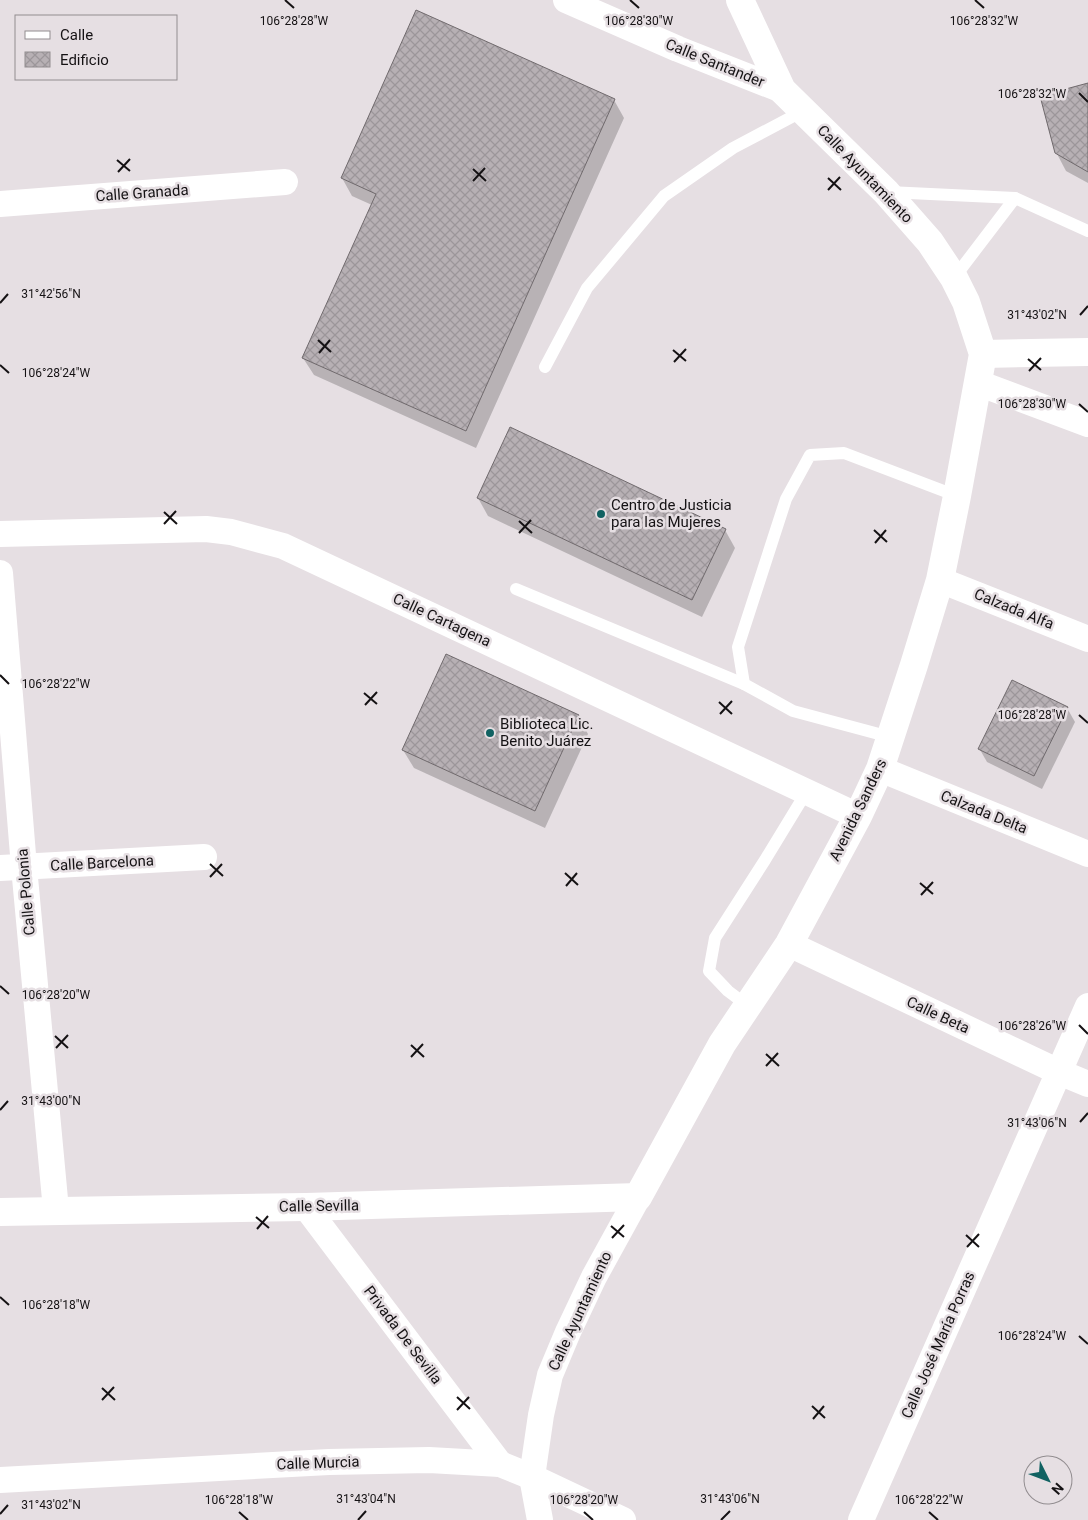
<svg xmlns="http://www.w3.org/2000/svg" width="1088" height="1520" font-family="Roboto,sans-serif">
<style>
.shadow{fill:#0003}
.building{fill:url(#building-cross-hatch);stroke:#706a6d}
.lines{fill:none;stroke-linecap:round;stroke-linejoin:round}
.lane{stroke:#fff;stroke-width:12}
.street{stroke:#fff;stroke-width:26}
.secondary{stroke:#fff;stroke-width:28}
.ticks{fill:none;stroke:#151214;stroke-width:2}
.poi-dot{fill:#116262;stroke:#e6dfe3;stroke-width:2}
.labels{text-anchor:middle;stroke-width:5;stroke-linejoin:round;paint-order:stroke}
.street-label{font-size:15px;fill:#151214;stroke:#e6dfe3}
.poi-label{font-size:15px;fill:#151214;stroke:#e6dfe3;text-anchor:start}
.ticks-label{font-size:12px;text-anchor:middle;fill:#151214;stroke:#e6dfe3;stroke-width:5;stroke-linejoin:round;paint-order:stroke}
</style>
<defs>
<pattern id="building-cross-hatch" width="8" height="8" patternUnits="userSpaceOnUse" patternTransform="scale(1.25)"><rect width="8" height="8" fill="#b7b0b4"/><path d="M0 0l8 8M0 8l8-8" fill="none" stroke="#9c969a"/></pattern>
</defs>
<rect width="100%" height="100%" fill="#e6dfe3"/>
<!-- shadow -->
<g class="shadow">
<path d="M1088,84v99l-22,-12 -10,-19z"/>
<path d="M614,100l10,18 -148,330 -162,-73 -11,-17 69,-153 -20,-9 -10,-18z"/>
<path d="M478,498l247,32 10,18 -33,69 -214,-101z"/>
<path d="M1067,708l8,14 -33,67 -55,-27 -8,-14z"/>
<path d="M578,716l10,18 -43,94 -131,-60 -11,-18z"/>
</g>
<!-- building -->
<g class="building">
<path d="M416,10l199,89 -149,332 -164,-73 74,-164 -35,-16z"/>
<path d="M1088,83v89l-33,-19 -15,-57z"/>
<path d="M510,427l216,102 -34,71 -215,-102z"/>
<path d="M446,654l133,61 -44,96 -133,-61z"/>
<path d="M1012,680l56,27 -34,69 -56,-27z"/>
</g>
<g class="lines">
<!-- lane -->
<g class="lane">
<path d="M888,192l127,6 73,33"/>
<path d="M954,278l61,-80"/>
<path d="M545,367l42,-79 77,-92 69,-48 70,-37"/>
<path d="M516,589l228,95"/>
<path d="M890,737l-97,-26 -49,-27 -6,-37 48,-148 24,-44 34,-2 113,43"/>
<path d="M748,1006l-20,-15 -19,-20 6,-33 50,-78 42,-69"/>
</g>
<!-- street -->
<g class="street">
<path d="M566,0l112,49 104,41"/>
<path d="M0,204l285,-22"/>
<path d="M978,383l110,41"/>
<path d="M0,534l206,-5 25,3 52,14 575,270"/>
<path d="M0,573l24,294 32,343"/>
<path d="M940,580l148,59"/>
<path d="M880,769l208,85"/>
<path d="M0,868l204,-11"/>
<path d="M789,944l270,128 29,12"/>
<path d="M306,1207l194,257"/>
<path d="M0,1480l329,-18 100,-2 71,4 32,13 91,43"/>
<path d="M540,1520l-8,-43 9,-62 9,-40 18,-43 26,-55 44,-80"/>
<path d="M861,1520l227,-514"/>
</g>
<!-- secondary -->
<g class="secondary">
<path d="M983,354l105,-2"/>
<path d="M0,1212l306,-5 332,-10 84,-153 67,-100 69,-128 22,-47 34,-104 26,-85 17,-84 26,-142 -17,-52 -12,-24 -24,-36 -44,-50 -104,-102 -42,-90"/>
</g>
</g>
<!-- ticks -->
<path class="ticks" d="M285,0l9,8M630,0l9,8M975,0l9,8M1079,93l9,9M117,160l13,11M473,169l13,12M118,172l12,-13M828,178l13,12M473,181l12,-13M828,190l12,-13M0,303l8,-9M1080,315l8,-9M318,340l13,12M673,350l13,11M319,353l11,-13M1028,359l13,11M674,362l12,-13M0,365l9,8M1029,371l12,-13M1079,404l9,8M164,512l13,12M519,521l13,12M164,524l12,-13M874,530l13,12M519,533l12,-13M875,543l11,-13M0,675l9,9M364,693l13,11M719,702l13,12M365,705l12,-13M720,714l12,-13M1079,715l9,8M210,864l13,12M565,873l13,12M210,877l12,-13M920,883l13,11M566,886l11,-13M921,895l12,-13M0,986l9,8M1079,1025l9,9M55,1036l13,12M411,1045l13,12M56,1048l12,-13M766,1054l13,12M411,1057l12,-13M766,1066l12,-13M0,1110l8,-9M1080,1122l8,-9M256,1217l13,11M611,1226l13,11M257,1229l11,-13M966,1235l13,12M612,1238l12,-13M967,1247l12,-13M0,1297l9,8M1079,1336l9,8M102,1388l13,12M457,1397l13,12M102,1400l12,-13M812,1406l13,12M457,1410l12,-13M813,1419l11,-13M239,1512l9,8M584,1512l9,8M929,1512l9,8M0,1514l8,-9M358,1520l8,-9M721,1520l9,-9"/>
<!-- markers -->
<g class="poi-dot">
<circle cx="601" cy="514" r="5"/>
<circle cx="490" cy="733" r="5"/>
</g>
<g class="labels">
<!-- street labels -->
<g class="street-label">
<text transform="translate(715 63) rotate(22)" y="5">Calle Santander</text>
<text transform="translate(865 174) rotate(46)" y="5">Calle Ayuntamiento</text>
<text transform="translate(142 193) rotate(-4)" y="5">Calle Granada</text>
<text transform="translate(1014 609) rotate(22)" y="5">Calzada Alfa</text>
<text transform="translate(442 620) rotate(25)" y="5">Calle Cartagena</text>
<text transform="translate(858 810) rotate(-64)" y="5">Avenida Sanders</text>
<text transform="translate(984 812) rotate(22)" y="5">Calzada Delta</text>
<text transform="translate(102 863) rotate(-3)" y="5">Calle Barcelona</text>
<text transform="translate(26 892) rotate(-95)" y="5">Calle Polonia</text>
<text transform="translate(938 1015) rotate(25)" y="5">Calle Beta</text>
<text transform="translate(319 1206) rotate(-1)" y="5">Calle Sevilla</text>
<text transform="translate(580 1311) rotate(-65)" y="5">Calle Ayuntamiento</text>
<text transform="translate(403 1335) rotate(53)" y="5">Privada De Sevilla</text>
<text transform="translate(938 1345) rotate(-66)" y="5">Calle José María Porras</text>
<text transform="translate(318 1463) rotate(-2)" y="5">Calle Murcia</text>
</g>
<!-- poi labels -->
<g class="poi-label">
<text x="611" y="510">Centro de Justicia<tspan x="611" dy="17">para las Mujeres</tspan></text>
<text x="500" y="729">Biblioteca Lic.<tspan x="500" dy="17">Benito Juárez</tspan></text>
</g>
</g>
<g class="ticks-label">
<text x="294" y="25">106°28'28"W</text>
<text x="639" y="25">106°28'30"W</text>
<text x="984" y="25">106°28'32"W</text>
<text x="1032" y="98">106°28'32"W</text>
<text x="51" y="298">31°42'56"N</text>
<text x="1037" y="319">31°43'02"N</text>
<text x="56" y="377">106°28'24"W</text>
<text x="1032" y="408">106°28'30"W</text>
<text x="56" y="688">106°28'22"W</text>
<text x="1032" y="719">106°28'28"W</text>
<text x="56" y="999">106°28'20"W</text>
<text x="1032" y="1030">106°28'26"W</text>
<text x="51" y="1105">31°43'00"N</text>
<text x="1037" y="1127">31°43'06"N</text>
<text x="56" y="1309">106°28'18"W</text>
<text x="1032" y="1340">106°28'24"W</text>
<text x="366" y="1503">31°43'04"N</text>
<text x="730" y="1503">31°43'06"N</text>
<text x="239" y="1504">106°28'18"W</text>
<text x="584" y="1504">106°28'20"W</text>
<text x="929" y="1504">106°28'22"W</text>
<text x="51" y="1509">31°43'02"N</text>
</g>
<!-- legend -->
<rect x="15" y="15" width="162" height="65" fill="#e6dfe3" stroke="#928d90"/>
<rect x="25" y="31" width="25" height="8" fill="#ffffff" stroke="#928d90"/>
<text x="60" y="40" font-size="15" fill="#151214">Calle</text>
<rect x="25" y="52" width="25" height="15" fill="url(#building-cross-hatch)" stroke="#928d90"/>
<text x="60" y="65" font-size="15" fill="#151214">Edificio</text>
<!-- north arrow -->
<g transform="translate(1048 1480) rotate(132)"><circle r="24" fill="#e6dfe3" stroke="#928d90"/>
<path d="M0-4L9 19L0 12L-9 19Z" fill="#116262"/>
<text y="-8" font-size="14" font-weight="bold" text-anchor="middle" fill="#151214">N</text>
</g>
</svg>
